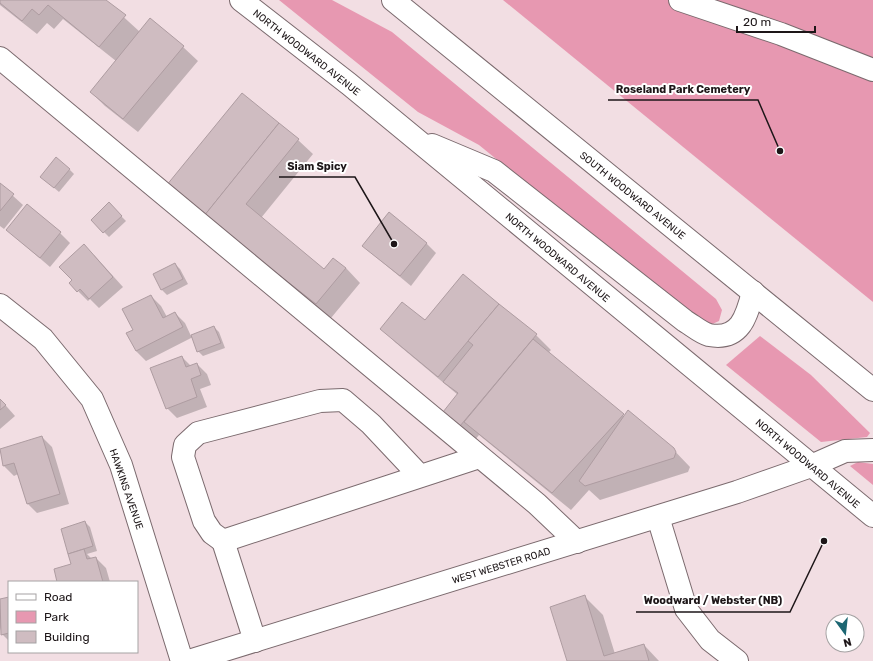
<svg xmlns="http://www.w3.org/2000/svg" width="873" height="661" font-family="Rubik,sans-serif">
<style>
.green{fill:#e798b1}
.shadow{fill:#0003}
.building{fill:#cfbcc1;stroke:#ae9ca1}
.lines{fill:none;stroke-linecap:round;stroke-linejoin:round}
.minor-casing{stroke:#7b6a6e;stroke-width:24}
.major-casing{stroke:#7b6a6e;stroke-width:24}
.minor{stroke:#fff;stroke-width:22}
.major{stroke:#fff;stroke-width:22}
.labels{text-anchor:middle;stroke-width:4;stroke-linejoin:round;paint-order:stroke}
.street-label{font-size:10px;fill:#1d1618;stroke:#fff}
.leader{fill:none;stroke:#1d1618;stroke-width:1.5}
.callout-dot{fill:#1d1618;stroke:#fff;stroke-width:1.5}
.callout-label{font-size:11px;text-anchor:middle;font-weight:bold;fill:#1d1618;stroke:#fff;stroke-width:4;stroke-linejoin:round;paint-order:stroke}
</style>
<rect width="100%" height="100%" fill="#f2dee3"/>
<!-- green -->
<g class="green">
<path d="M279,0h53l60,32 324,267 6,11 -3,11 -11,5 -11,-3 -218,-178 -61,-33z"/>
<path d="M503,0h370v302z"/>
<path d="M760,336l51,39 59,58 -3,4 -46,5 -95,-77z"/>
<path d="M858,462l15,2v21l-23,-19z"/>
</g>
<!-- shadow -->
<g class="shadow">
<path d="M0,0h105l35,32 43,15 15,14 -60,71 -33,-26 -14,-14 25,-31 -53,-42 -9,10 -7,-6 -10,11 -37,-29z"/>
<path d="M298,140l15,14 -52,64 63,52 22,-2 14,15 -29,35 -150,-118z"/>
<path d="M70,170l4,4 -15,18 -13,-11z"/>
<path d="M0,184l23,21 -19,24 -4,-3z"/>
<path d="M109,204l17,17 -17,16 -17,-17z"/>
<path d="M7,230l53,3 10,10 -20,24z"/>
<path d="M426,243l10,10 -25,33 -48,-40z"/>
<path d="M94,255l29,32 -24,21 -9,-9 -2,2 -10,-10z"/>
<path d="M175,264l5,5 8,15 -21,11 -5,-5 -8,-16z"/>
<path d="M463,276l73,59 15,15 -3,3 77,64 43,27 22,23 -2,5 -88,28 -11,-10 -18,20 -92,-75 -4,5 -16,-14 -1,-31 -62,-52 -15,-15 44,-6z"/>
<path d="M151,296l10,10 6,11 8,-4 10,10 6,13 23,-9 5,5 6,16 -22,8 -5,-5 -5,-14 -47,24 -10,-10 -2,-21z"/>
<path d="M182,357l9,9 6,-2 10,10 4,11 -11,4 7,18 -30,11 -10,-10z"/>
<path d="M0,399l15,17 -15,13z"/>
<path d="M42,437l10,10 17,57 -32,9 -10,-10 -9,-29 -4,2 -10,-10 -4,-16z"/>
<path d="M85,522l5,5 7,24 -10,3 5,5 4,-1 10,10 4,14h-52l14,-17 -3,-12z"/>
<path d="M585,597l18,18 12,39 29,-9 15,16h-91z"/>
<path d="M9,598v43l-7,-7 -2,-7v-27z"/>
</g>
<!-- building -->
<g class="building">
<path d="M0,0h106l20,15 -27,32 -51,-42 -9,10 -7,-6 -10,12 -22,-18z"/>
<path d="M150,18l34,28 -61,73 -33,-27z"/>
<path d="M242,93l37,30 -75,93 -38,-30z"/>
<path d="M279,123l20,16 -53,65 78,65 9,-11 13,10 -30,36 -112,-88z"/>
<path d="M56,157l14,12 -16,19 -14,-11z"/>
<path d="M0,183l14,11 -14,17z"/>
<path d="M109,202l13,14 -19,17 -12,-13z"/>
<path d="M27,204l34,28 -21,26 -34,-28z"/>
<path d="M389,212l38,31 -27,33 -38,-30z"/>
<path d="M84,244l29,33 -24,22 -9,-10 -3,3 -8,-9 3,-3 -13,-13z"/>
<path d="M175,263l8,16 -22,11 -8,-16z"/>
<path d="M463,274l36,30 -61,73 -58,-48 22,-27 23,18z"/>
<path d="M151,295l12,23 12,-6 8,15 -47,24 -10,-18 7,-3 -11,-21z"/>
<path d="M499,304l38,30 -77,92 -17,-14 15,-19 -15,-11 30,-37 -5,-4z"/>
<path d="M214,326l7,17 -24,9 -6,-17z"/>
<path d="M533,339l91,75 -72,79 -88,-71z"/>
<path d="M182,356l4,11 11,-4 4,12 -10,4 6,18 -31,12 -16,-41z"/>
<path d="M0,399l6,6 -6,5z"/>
<path d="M628,410l46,38 2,4 -2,6 -89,28 -6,-5z"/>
<path d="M42,436l18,58 -33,10 -13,-41 -11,3 -3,-17z"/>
<path d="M85,521l8,25 -25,8 -7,-25z"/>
<path d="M84,549l3,10 9,-2 7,25h-46l-3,-13 17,-5 -3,-10z"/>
<path d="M585,595l19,61 40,-12 5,17h-82l-17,-54z"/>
<path d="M9,597v36l-8,2 -1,-36z"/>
</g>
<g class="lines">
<defs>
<g id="minor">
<path d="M680,0l101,34 92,36"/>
<path d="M0,58l537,446 40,38"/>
<path d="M0,305l43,34 49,60 29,66 61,196"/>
<path d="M419,475l-48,-51 -28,-24 -23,1 -122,32 -13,12 -2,12 21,64 8,12 11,8 256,-84"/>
<path d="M658,517l28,92 24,31 27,21"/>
<path d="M223,541l32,100"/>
<path d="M189,661l548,-169 74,-26"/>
</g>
<g id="major">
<path d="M241,0l108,84 524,432"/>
<path d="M393,0l480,390"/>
<path d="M432,145l62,26 191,150c7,4 16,12 24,14 31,6 38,-19 44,-43"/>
<path d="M811,466l34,-15 28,-1"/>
</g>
</defs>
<!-- minor casing -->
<use href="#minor" class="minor-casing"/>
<!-- major casing -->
<use href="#major" class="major-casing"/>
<!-- minor -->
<use href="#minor" class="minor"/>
<!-- major -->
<use href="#major" class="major"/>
</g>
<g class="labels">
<!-- street labels -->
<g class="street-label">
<text transform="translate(307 52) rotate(38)" y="4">NORTH WOODWARD AVENUE</text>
<text transform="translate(633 195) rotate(39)" y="4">SOUTH WOODWARD AVENUE</text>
<text transform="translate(558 257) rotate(40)" y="4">NORTH WOODWARD AVENUE</text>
<text transform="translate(808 463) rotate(40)" y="4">NORTH WOODWARD AVENUE</text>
<text transform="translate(127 489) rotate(71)" y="4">HAWKINS AVENUE</text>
<text transform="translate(501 565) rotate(-17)" y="4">WEST WEBSTER ROAD</text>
</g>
</g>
<!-- callouts -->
<path class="leader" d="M780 151L758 100H608M394 244L355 177H279M824 541L790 612H636"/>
<g class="callout-dot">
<circle cx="780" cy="151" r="4"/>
<circle cx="394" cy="244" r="4"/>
<circle cx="824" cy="541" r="4"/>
</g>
<g class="callout-label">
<text x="683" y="93">Roseland Park Cemetery</text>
<text x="317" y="170">Siam Spicy</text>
<text x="713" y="604">Woodward / Webster (NB)</text>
</g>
<!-- legend -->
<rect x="8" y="581" width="130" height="72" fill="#ffffff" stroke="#a5a2a3"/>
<rect x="16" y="594" width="20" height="6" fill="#ffffff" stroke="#a5a2a3"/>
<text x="44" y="601" font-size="12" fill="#1d1618">Road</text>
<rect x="16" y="611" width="20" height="12" fill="#e798b1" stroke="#a5a2a3"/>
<text x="44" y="621" font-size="12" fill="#1d1618">Park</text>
<rect x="16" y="631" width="20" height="12" fill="#cfbcc1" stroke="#a5a2a3"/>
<text x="44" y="641" font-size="12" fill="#1d1618">Building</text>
<!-- north arrow -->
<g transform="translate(845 633) rotate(165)"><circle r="19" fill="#ffffff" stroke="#a5a2a3"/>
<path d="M0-3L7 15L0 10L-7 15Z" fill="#1c6672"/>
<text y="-6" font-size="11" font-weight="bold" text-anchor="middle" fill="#1d1618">N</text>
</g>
<!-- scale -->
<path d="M737 26v6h78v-6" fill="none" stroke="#1d1618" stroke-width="2"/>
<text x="743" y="26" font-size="12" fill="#1d1618" stroke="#ffffff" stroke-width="3" paint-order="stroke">20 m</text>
</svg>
